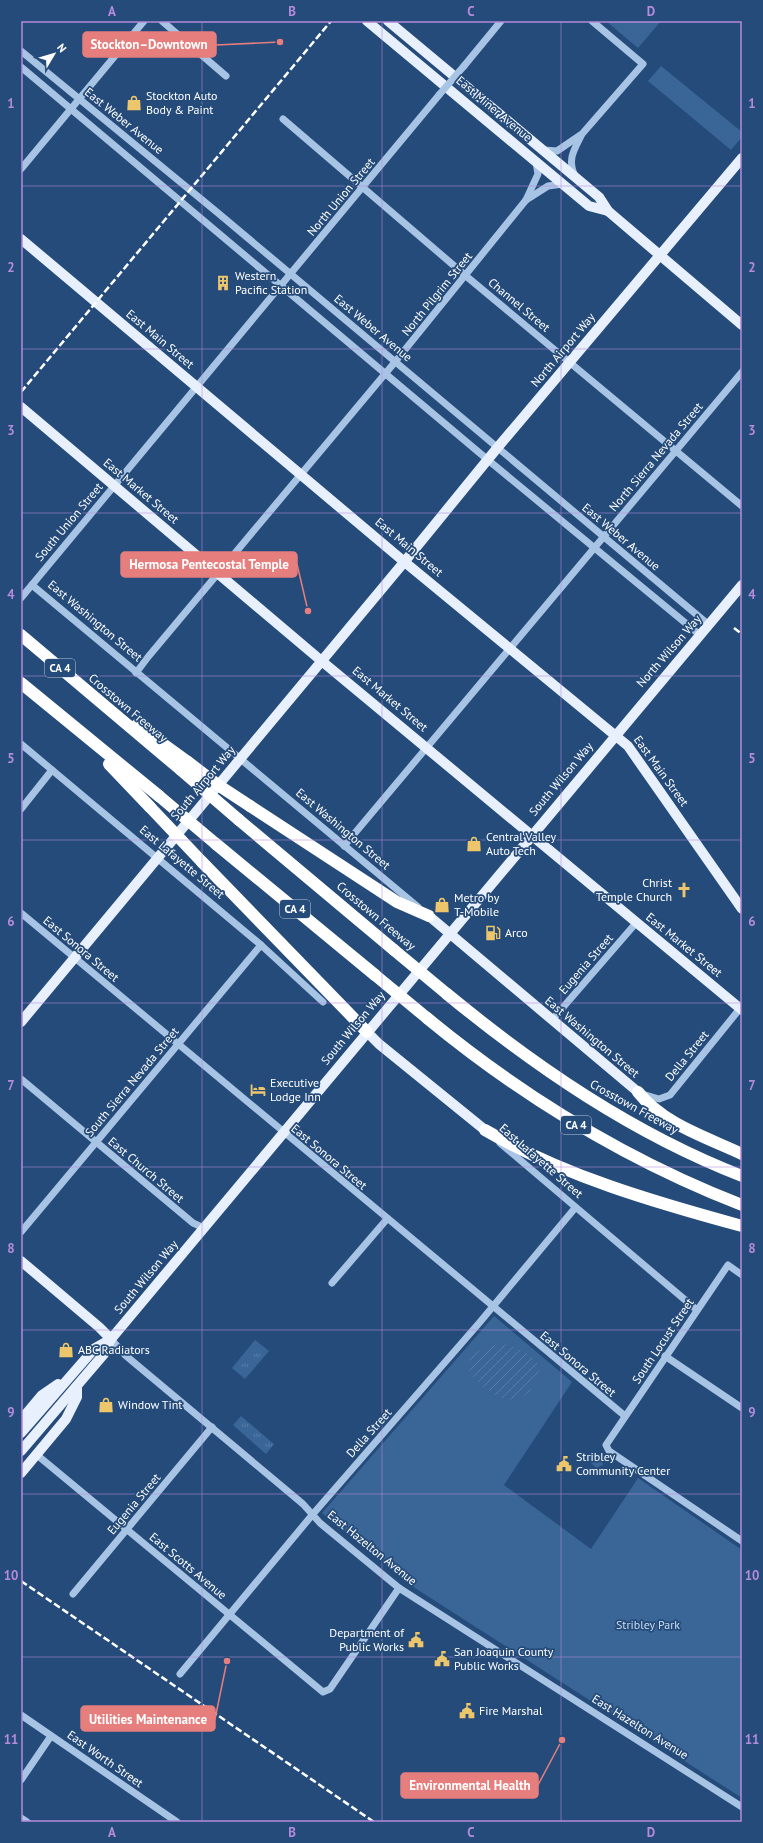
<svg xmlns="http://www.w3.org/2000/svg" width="763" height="1843" font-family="'PT Sans',sans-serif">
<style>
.grass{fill:url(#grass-tufts)}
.park{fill:#396597}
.garden{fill:url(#garden-furrows)}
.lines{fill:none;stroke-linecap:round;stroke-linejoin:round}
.minor{stroke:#a8c4e4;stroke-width:7}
.major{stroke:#e7f0fc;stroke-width:10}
.highway{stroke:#fff;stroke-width:12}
.rail{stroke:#fff;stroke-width:2.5;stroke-dasharray:7 3;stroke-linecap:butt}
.minor-bridge{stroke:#a8c4e4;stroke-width:7}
.highway-bridge{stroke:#fff;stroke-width:12}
.grid{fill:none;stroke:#b68bdc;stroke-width:1;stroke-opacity:0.55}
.labels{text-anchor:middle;stroke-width:3.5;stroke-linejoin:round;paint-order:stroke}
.shield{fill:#254b7a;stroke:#bec9d7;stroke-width:1}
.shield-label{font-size:11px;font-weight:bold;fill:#fff}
.poi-label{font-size:12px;fill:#fff;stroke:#254b7a;text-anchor:start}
.street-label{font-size:12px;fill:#fff;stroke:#254b7a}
.park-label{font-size:12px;fill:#caddf3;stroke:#254b7a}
.leader{fill:none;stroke:#e67e7e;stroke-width:1.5}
.callout-dot{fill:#e67e7e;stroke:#254b7a;stroke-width:1.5}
.callout{fill:#e67e7e;stroke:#e67e7e;stroke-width:1.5}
.callout-label{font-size:13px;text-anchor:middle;font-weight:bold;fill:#fff}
.neatline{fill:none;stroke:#b68bdc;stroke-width:1.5}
.grid-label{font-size:13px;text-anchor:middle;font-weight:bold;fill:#b68bdc}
</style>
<defs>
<pattern id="grass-tufts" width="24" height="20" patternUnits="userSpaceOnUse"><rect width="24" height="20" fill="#396597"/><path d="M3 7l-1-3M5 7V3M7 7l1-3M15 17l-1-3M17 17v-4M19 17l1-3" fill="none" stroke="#577ca7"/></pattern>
<pattern id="garden-furrows" width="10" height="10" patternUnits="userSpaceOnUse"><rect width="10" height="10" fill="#396597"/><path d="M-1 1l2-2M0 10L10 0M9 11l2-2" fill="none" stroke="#577ca7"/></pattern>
</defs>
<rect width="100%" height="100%" fill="#254b7a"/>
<!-- grass -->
<g class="grass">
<path d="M255,1340l14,11 -24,28 -13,-11z"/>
<path d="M241,1416l33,28 -8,10 -33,-29z"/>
</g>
<!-- park -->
<g class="park">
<path d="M606,21h55l-23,27z"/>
<path d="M661,66l81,66v5l-11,13 -83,-69z"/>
<path d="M494,1316l78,66 -68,103 87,64 47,-71 104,72v248l-327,-210 -93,-75z"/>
<path d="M592,1457h3l7,5 1,3 -7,3 -7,-7z"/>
</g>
<!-- garden -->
<path class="garden" d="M501,1344c14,2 31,9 38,22 1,7 -2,12 -5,18 -16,32 -55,7 -67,-16 2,-15 19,-23 34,-24z"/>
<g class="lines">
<!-- minor -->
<g class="minor">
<path d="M162,21l64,55"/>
<path d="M21,51l197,162 491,412"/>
<path d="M464,66l37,-45"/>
<path d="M21,67l467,393 212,175"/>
<path d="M283,119l183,157 276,230"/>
<path d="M544,150l13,1 25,-17 61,-70 -51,-43"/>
<path d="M21,169l123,-148"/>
<path d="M575,176c-8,-16 -1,-26 6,-40"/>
<path d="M526,200l22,-14 15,-2"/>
<path d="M32,585l386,322"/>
<path d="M21,598l418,-503"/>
<path d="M136,673l12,-16 247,-295 131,-162 12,-26 -2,-12"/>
<path d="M21,744l240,201 62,57"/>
<path d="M21,809l31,-39"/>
<path d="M344,846l398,-474"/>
<path d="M21,913l604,503"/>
<path d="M552,1020l84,-97"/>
<path d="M21,1079l172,144 11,5"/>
<path d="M642,1094l17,5 11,-4 72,-89"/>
<path d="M500,1143l197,167"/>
<path d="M21,1232l240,-287"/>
<path d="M742,1275l-14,-10 -122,180 3,6 133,90"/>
<path d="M332,1283l55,-64"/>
<path d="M111,1339l14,16 178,149 17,19 79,65 343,219"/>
<path d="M665,1356l77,52"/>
<path d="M37,1455l286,237 7,-3 69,-101"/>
<path d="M73,1594l139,-167"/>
<path d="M180,1674l133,-160 167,-192 95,-114"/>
<path d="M21,1715l156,107"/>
<path d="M21,1780l30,-44"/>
<path d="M21,1818l6,4"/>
</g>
<!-- major -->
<g class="major">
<path d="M367,21l222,185 19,5"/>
<path d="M388,21l211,176 9,14 134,114"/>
<path d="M21,239l380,320 227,187 114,163"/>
<path d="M21,407l297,251 424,352"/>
<path d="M429,916l209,176"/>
<path d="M21,1022l384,-461 93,-114 244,-289"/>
<path d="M367,1032l12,12 106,86"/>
<path d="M21,1261l78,66 12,12"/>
<path d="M21,1420l21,-25 16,-11"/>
<path d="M21,1433l74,-85 16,-9"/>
<path d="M21,1451l83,-97 7,-15 631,-754"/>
<path d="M21,1473l45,-54 11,-22v-11"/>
</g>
<!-- highway -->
<g class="highway">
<path d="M21,635l160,135"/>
<path d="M21,683l138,113"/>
<path d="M137,725l51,37"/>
<path d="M109,764l41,43"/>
<path d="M250,806l147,96 32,14"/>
<path d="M239,820l155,130"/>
<path d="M216,844l159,131"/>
<path d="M202,862l165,170"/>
<path d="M447,994c90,74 187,140 295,182"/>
<path d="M427,1018c96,79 199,142 315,187"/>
<path d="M638,1092c25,32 68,45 104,62"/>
<path d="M485,1130c79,46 169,72 257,96"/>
</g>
<!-- rail -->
<g class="rail">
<path d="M21,392l310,-371"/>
<path d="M734,628l8,6"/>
<path d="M21,1581l353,241"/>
</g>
<!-- minor-bridge -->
<path class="minor-bridge" d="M439,95l25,-29"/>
<!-- highway-bridge -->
<g class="highway-bridge">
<path d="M188,762l30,23 32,21"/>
<path d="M181,770l58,50"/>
<path d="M159,796l57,48"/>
<path d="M150,807l52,55"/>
<path d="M394,950l53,44"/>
<path d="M375,975l52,43"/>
</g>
</g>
<!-- grid -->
<path class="grid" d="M202,21v1801M382,21v1801M561,21v1801M21,186h721M21,349h721M21,513h721M21,676h721M21,840h721M21,1003h721M21,1167h721M21,1330h721M21,1494h721M21,1657h721"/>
<!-- icons -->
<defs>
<symbol id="shop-bare" viewBox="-9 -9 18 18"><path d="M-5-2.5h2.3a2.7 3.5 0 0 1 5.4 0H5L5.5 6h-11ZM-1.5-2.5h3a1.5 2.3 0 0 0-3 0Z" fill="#edc66c" stroke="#254b7a" stroke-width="2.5" paint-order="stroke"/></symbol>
<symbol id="building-bare" viewBox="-9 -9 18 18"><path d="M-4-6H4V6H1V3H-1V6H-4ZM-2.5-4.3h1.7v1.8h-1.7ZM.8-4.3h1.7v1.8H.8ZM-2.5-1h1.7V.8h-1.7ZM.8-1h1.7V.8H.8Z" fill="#edc66c" stroke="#254b7a" stroke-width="2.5" paint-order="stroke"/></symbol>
<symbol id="church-bare" viewBox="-9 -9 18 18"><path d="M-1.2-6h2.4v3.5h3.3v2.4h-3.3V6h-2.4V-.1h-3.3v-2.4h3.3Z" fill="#edc66c" stroke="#254b7a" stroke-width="2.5" paint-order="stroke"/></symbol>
<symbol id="fuel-bare" viewBox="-9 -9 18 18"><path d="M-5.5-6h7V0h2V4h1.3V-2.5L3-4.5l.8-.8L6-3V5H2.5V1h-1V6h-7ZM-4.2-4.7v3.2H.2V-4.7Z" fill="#edc66c" stroke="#254b7a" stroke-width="2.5" paint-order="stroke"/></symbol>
<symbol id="hotel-bare" viewBox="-9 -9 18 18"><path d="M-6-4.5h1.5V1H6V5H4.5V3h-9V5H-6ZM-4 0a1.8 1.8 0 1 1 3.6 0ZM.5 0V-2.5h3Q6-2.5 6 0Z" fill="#edc66c" stroke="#254b7a" stroke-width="2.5" paint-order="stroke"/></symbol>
<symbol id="civic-bare" viewBox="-9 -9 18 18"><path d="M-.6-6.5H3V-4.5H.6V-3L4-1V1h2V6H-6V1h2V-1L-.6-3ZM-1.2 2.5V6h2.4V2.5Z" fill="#edc66c" stroke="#254b7a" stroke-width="2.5" paint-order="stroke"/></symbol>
</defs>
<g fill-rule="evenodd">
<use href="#shop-bare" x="123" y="92" width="22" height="22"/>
<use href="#building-bare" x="212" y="272" width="22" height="22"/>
<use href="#shop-bare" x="463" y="833" width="22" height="22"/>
<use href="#church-bare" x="673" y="879" width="22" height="22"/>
<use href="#shop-bare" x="431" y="894" width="22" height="22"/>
<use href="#fuel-bare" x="482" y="922" width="22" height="22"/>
<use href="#hotel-bare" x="247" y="1079" width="22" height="22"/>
<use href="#shop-bare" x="55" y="1339" width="22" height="22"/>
<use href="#shop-bare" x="95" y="1394" width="22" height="22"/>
<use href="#civic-bare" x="553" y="1453" width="22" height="22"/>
<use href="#civic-bare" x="405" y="1629" width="22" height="22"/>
<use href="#civic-bare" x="431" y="1648" width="22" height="22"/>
<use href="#civic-bare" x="456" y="1700" width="22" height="22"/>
</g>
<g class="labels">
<!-- shield labels -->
<g class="shield">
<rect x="45" y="659" width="30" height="18" rx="3"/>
<rect x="280" y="900" width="30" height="18" rx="3"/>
<rect x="561" y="1116" width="30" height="18" rx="3"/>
</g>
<g class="shield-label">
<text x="60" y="672">CA 4</text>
<text x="295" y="913">CA 4</text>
<text x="576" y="1129">CA 4</text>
</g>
<!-- poi labels -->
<g class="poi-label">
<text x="146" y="100">Stockton Auto<tspan x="146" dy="14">Body &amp; Paint</tspan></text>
<text x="235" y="280">Western<tspan x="235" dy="14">Pacific Station</tspan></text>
<text x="486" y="841">Central Valley<tspan x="486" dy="14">Auto Tech</tspan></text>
<text x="672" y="887" text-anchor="end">Christ<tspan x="672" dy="14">Temple Church</tspan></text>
<text x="454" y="902">Metro by<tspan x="454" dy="14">T-Mobile</tspan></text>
<text x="505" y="937">Arco</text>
<text x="270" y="1087">Executive<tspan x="270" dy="14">Lodge Inn</tspan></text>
<text x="78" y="1354">ABC Radiators</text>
<text x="118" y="1409">Window Tint</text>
<text x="576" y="1461">Stribley<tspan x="576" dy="14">Community Center</tspan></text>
<text x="404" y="1637" text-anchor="end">Department of<tspan x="404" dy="14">Public Works</tspan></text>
<text x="454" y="1656">San Joaquin County<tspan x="454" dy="14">Public Works</tspan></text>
<text x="479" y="1715">Fire Marshal</text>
</g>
<!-- street labels -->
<g class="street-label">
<text transform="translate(494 109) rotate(40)" y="4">East Miner Avenue</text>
<text transform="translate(124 121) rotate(39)" y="4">East Weber Avenue</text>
<text transform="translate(341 197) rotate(-50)" y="4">North Union Street</text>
<text transform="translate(437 294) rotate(-51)" y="4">North Pilgrim Street</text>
<text transform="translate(519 305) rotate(40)" y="4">Channel Street</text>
<text transform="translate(373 328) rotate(40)" y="4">East Weber Avenue</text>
<text transform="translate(160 339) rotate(40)" y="4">East Main Street</text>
<text transform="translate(563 350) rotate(-50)" y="4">North Airport Way</text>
<text transform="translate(656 457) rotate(-50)" y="4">North Sierra Nevada Street</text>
<text transform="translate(141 491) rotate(40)" y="4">East Market Street</text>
<text transform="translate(69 522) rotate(-50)" y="4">South Union Street</text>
<text transform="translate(621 537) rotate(40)" y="4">East Weber Avenue</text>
<text transform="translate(409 547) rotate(40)" y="4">East Main Street</text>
<text transform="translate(95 621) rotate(40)" y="4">East Washington Street</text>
<text transform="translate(669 651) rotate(-49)" y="4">North Wilson Way</text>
<text transform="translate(390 699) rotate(40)" y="4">East Market Street</text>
<text transform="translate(128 708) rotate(40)" y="4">Crosstown Freeway</text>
<text transform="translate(661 771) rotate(54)" y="4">East Main Street</text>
<text transform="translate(561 779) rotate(-50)" y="4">South Wilson Way</text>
<text transform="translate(203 783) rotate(-50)" y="4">South Airport Way</text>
<text transform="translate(343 829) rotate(40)" y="4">East Washington Street</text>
<text transform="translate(182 862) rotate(40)" y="4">East Lafayette Street</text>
<text transform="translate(376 916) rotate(40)" y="4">Crosstown Freeway</text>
<text transform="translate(684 945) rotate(39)" y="4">East Market Street</text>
<text transform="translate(81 949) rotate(40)" y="4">East Sonora Street</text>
<text transform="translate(586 964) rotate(-49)" y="4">Eugenia Street</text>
<text transform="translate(353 1028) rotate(-50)" y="4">South Wilson Way</text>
<text transform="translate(592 1037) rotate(40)" y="4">East Washington Street</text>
<text transform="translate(687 1056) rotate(-51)" y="4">Della Street</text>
<text transform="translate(132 1082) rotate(-50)" y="4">South Sierra Nevada Street</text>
<text transform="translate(634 1107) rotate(29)" y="4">Crosstown Freeway</text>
<text transform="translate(329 1157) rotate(40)" y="4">East Sonora Street</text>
<text transform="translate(541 1161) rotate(41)" y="4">East Lafayette Street</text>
<text transform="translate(146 1170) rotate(40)" y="4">East Church Street</text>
<text transform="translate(146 1277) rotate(-50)" y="4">South Wilson Way</text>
<text transform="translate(663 1341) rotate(-56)" y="4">South Locust Street</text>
<text transform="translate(578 1364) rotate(40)" y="4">East Sonora Street</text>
<text transform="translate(369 1433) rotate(-48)" y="4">Della Street</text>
<text transform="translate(134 1504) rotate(-50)" y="4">Eugenia Street</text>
<text transform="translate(372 1548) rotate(39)" y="4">East Hazelton Avenue</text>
<text transform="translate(188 1566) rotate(40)" y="4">East Scotts Avenue</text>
<text transform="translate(640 1727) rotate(32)" y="4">East Hazelton Avenue</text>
<text transform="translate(105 1759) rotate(35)" y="4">East Worth Street</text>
</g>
<!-- park labels -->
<g class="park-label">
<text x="648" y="1629">Stribley Park</text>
</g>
</g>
<!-- callouts -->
<path class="leader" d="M280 42L216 45M308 611L297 564M227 1661L215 1719M562 1740L538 1785"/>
<g class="callout-dot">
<circle cx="280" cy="42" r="4"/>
<circle cx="308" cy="611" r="4"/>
<circle cx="227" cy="1661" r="4"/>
<circle cx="562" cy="1740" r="4"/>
</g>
<g class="callout">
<rect x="83" y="32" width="133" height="25" rx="4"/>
<rect x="121" y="552" width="176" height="25" rx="4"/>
<rect x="81" y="1706" width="134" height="25" rx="4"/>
<rect x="401" y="1773" width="137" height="25" rx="4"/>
</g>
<g class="callout-label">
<text x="149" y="49">Stockton–Downtown</text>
<text x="209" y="569">Hermosa Pentecostal Temple</text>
<text x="148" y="1724">Utilities Maintenance</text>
<text x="470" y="1790">Environmental Health</text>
</g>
<!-- border -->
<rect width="763" height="1843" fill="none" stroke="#254b7a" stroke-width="44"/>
<!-- north arrow -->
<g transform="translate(54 54) rotate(52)" stroke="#254b7a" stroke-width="3" paint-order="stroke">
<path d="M0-3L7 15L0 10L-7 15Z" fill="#ffffff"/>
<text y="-6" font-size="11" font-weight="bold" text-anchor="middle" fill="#ffffff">N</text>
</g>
<rect x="22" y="22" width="719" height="1799" class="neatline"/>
<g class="grid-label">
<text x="112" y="16">A</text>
<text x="292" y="16">B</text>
<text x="471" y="16">C</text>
<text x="651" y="16">D</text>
<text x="11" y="108">1</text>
<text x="752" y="108">1</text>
<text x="11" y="272">2</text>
<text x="752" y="272">2</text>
<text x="11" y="435">3</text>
<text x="752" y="435">3</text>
<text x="11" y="599">4</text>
<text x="752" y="599">4</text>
<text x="11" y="763">5</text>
<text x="752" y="763">5</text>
<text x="11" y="926">6</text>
<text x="752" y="926">6</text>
<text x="11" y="1090">7</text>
<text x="752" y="1090">7</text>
<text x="11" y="1253">8</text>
<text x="752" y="1253">8</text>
<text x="11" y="1417">9</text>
<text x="752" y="1417">9</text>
<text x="11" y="1580">10</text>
<text x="752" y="1580">10</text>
<text x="11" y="1744">11</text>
<text x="752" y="1744">11</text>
<text x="112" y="1837">A</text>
<text x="292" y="1837">B</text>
<text x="471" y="1837">C</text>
<text x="651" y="1837">D</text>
</g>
</svg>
